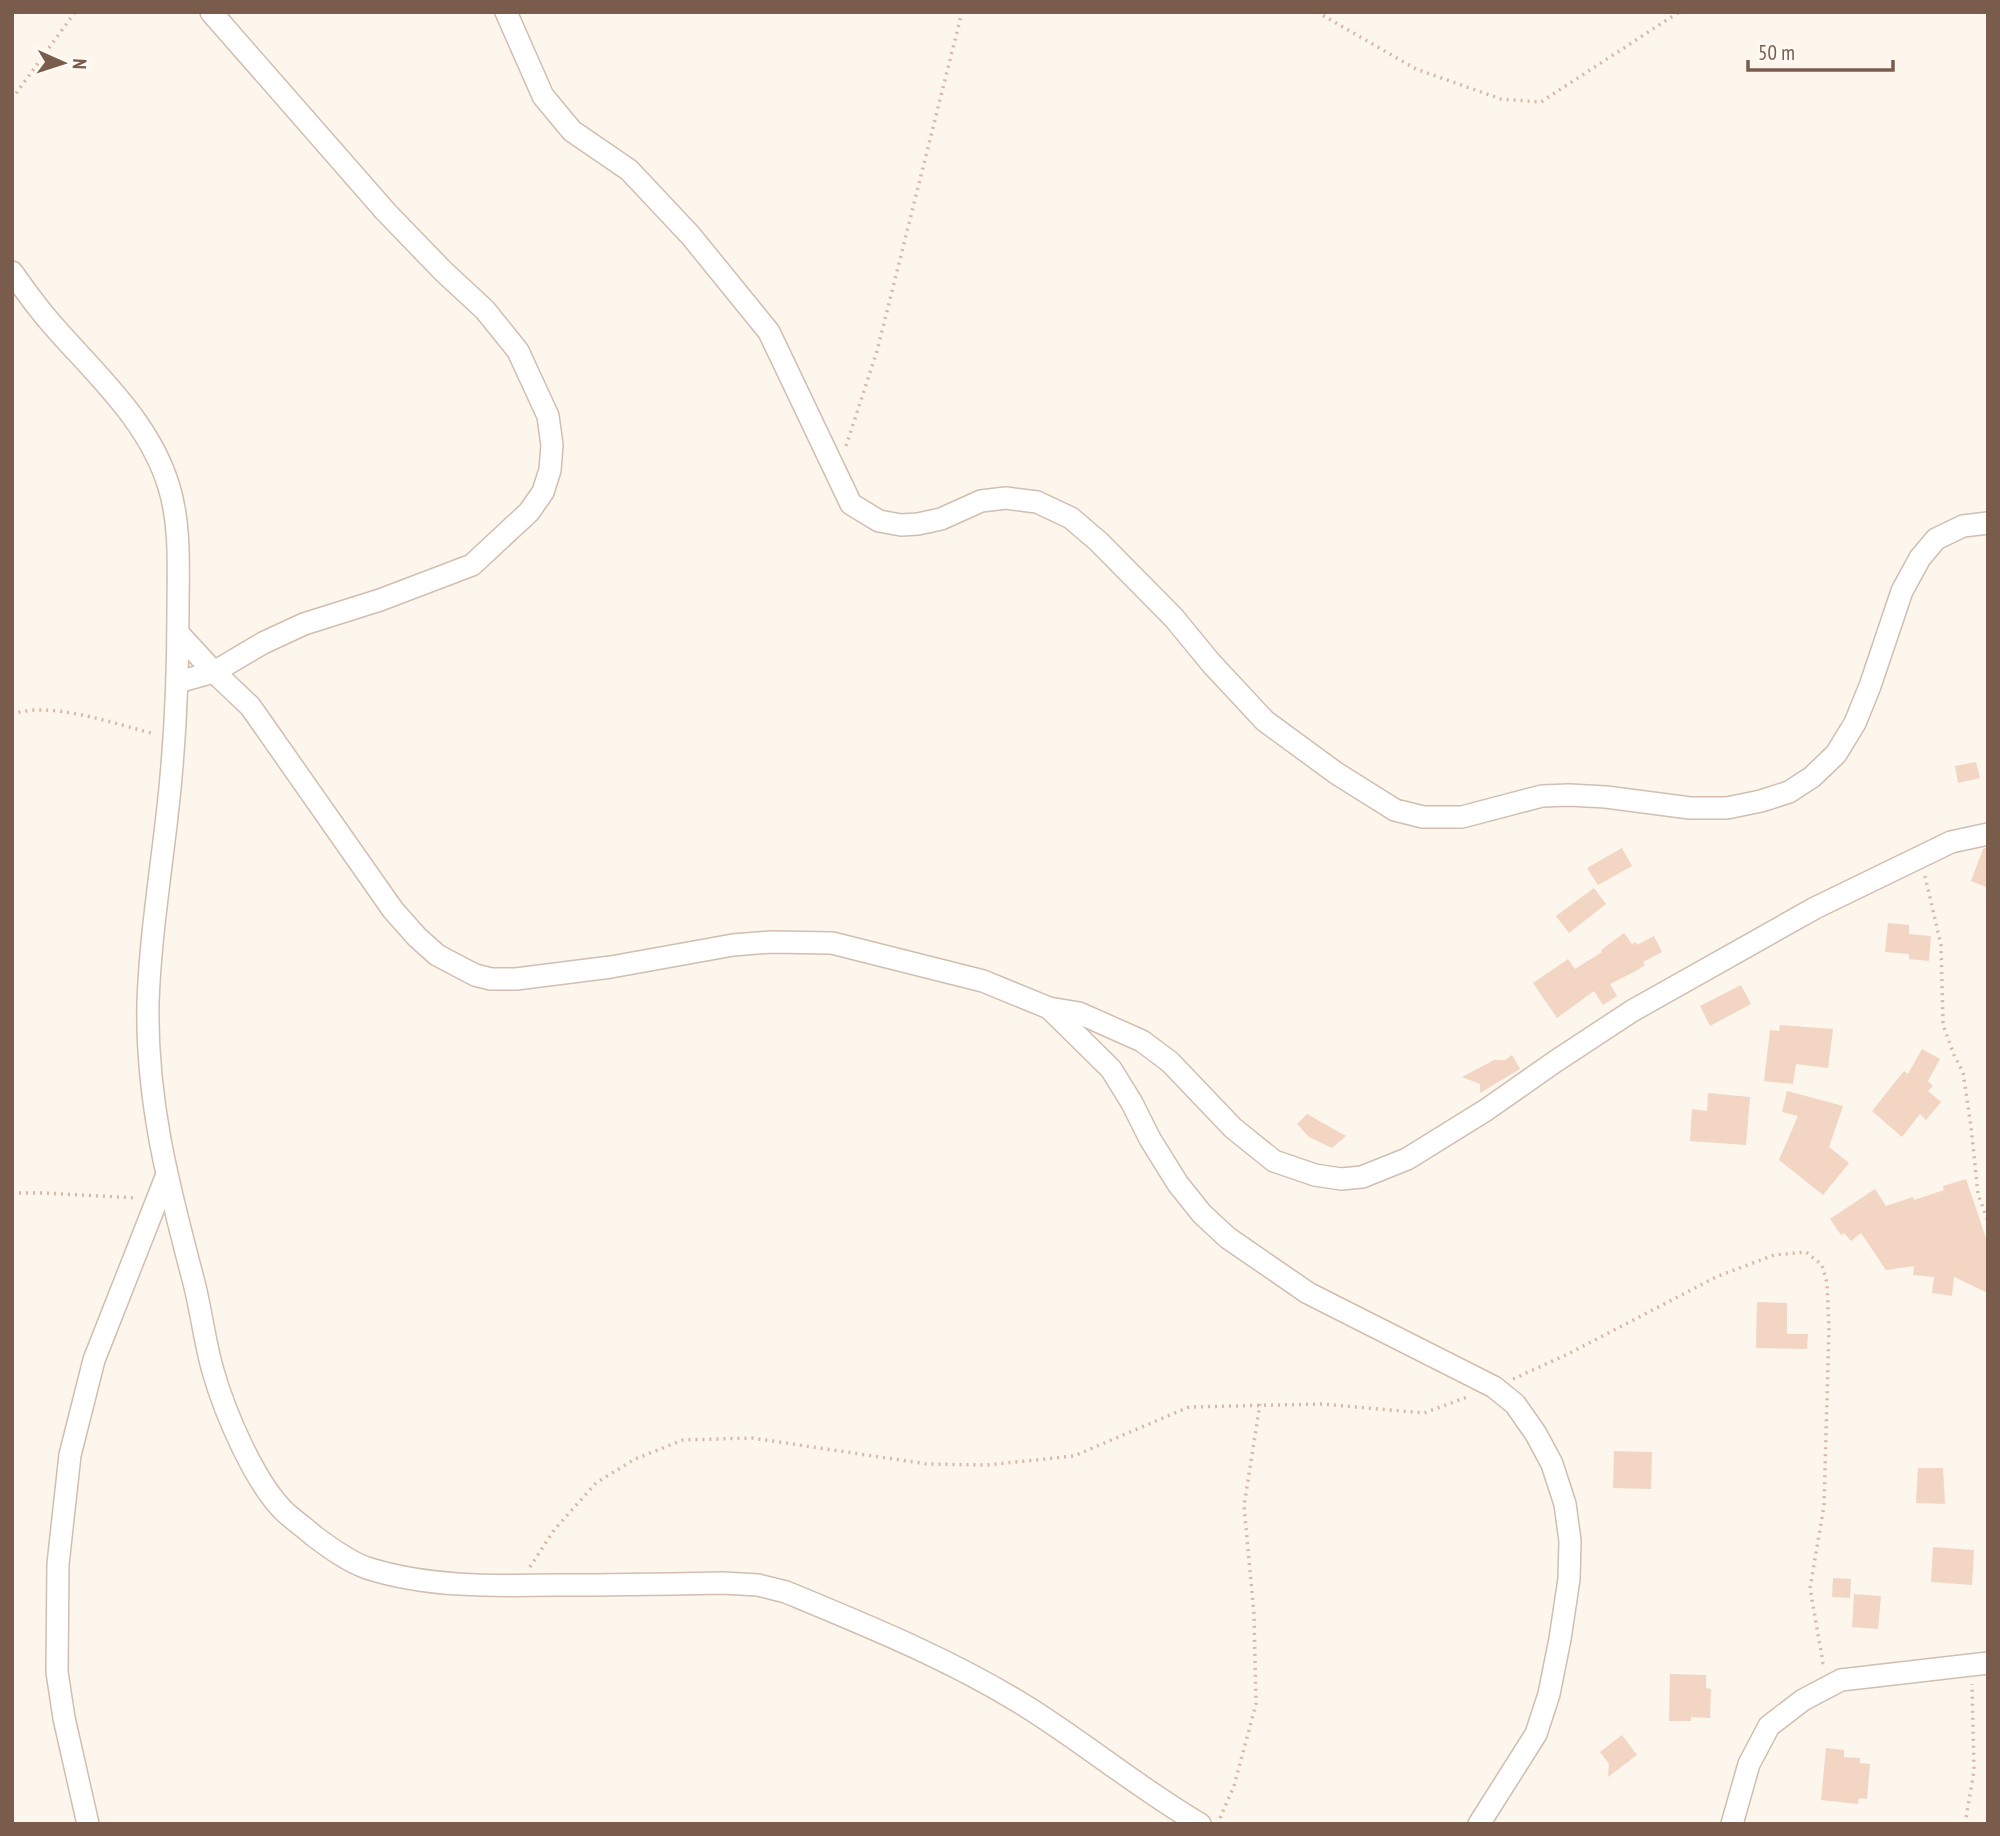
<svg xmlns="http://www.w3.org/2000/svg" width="2000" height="1836" font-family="'PT Sans Narrow',sans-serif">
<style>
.building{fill:#f3d5c3}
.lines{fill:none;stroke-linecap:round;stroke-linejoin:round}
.minor-casing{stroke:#d1beb0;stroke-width:24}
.path{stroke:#d9b8a5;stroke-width:3.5;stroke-dasharray:2 5;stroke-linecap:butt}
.minor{stroke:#fff;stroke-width:21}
</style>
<rect width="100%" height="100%" fill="#fdf6ec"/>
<!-- building -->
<g class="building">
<path d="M1976,762l4,16 -22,5 -3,-17z"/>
<path d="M1988,847v41l-17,-7 12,-32z"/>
<path d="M1622,848l10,18 -34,19 -11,-17z"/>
<path d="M1594,888l12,16 -37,29 -13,-17z"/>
<path d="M1888,923l21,2v9l22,2 -2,25 -20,-2v-5l-24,-2z"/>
<path d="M1624,933l8,11 4,-2 1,3 17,-9 8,16 -19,10 2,3 -9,6 -26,13 7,12 -14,9 -9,-14 -37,27 -24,-35 35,-24 7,10 27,-17 -1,-2z"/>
<path d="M1741,985l10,19 -41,22 -10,-20z"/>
<path d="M1780,1025l53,4 -5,39 -32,-4 -3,20 -29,-3 6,-51 9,1z"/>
<path d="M1922,1049l18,10 -12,22 5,5 -5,5 13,11 -15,18 -6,-6 -18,23 -30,-26 32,-40 4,3z"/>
<path d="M1512,1055l8,14 -40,24v-9l-18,-7 32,-17h11z"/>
<path d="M1787,1091l56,15 -14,41 20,16 -26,32 -44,-35 19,-44 -16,-4z"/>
<path d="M1708,1093l42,4 -4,48 -56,-4 2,-32 15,2z"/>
<path d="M1307,1114l39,22 -14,12 -23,-11 -12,-13z"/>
<path d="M1966,1179l22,65v49l-34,-16 -2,19 -20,-3 2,-16 -21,-2 1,-9 -28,4 -25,-37 -10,8 -7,-8 -3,2 -11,-16 45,-30 11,17 27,-9 1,3 30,-10 -1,-4z"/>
<path d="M1757,1302l30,1v31h21l-1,15 -51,-1z"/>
<path d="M1614,1451l38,1 -1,37 -38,-1z"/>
<path d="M1918,1468h25l2,36 -29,-1z"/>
<path d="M1933,1547l41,3 -2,35 -41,-3z"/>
<path d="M1833,1578l18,1 -1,19 -18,-1z"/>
<path d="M1854,1594l27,2 -3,33 -26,-2z"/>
<path d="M1670,1674l36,1v13l5,1 -1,29 -19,-1v4h-22z"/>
<path d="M1622,1735l15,20 -29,22 1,-13 -9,-12z"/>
<path d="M1826,1748l18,2v7l16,1v5l10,1 -3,35 -8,-1 -1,6 -37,-4z"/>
</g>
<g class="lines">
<defs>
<g id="minor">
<path d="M506,12l37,84 29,35 57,39 62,66 78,96 82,172 28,17 22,4 17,-1 23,-5 40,-18 25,-3 31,4 34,16 28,24 75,76 37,45 54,58 71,52 59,37 28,7h39l80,-21 27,-1 37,2 84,11h37l34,-7 28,-9 23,-15 24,-23 19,-31 15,-37 32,-95 18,-33 16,-19 27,-13 25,-3"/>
<path d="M12,272c12,17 24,34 38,50 44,51 99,98 119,165 12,39 9,83 9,124 0,69 -3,137 -11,205 -7,62 -17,125 -19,187 -2,96 20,181 44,272 9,32 12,65 21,96 12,42 42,113 73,142 9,8 19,15 28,23 16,12 35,26 53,32 62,20 132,18 195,17 54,0 108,-1 161,-2l35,2 28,7c82,34 166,68 241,115 59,37 113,82 173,117"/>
<path d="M178,633l36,39 36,34 143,204 24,27 20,18 38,20 16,4h25l95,-12 122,-22 38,-3 61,1 151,38 66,27 62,61 21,34 18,36 28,45 24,30 26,24 80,55 186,94 21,17 21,30 16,30 13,40 5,37 -1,38 -9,60 -11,55 -13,40 -57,90"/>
<path d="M178,682l36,-10 49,-29 41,-19 76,-24 92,-35 57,-53 14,-20 7,-22 2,-25 -4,-29 -30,-65 -33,-41 -42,-39 -57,-59 -175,-200"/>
<path d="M1049,1008l30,5 63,28 28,21 63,66 41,33 41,14 26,4 21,-2 45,-18 79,-49 70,-49 76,-50 183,-103 136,-66 37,-8"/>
<path d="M88,1824l-24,-106 -7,-46 1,-108 12,-109 24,-95 72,-183"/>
<path d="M1732,1824l17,-60 20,-38 34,-26 38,-20 147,-17"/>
</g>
</defs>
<!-- minor casing -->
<use href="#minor" class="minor-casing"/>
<!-- path -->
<g class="path">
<path d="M1317,12l99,57 85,30 40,3 138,-90"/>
<path d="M12,99l63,-87"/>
<path d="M846,446l31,-95 85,-339"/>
<path d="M12,715c33,-16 107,10 143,19"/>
<path d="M1925,876l16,69 2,80 11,30 9,17 8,55 7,67 10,27"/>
<path d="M12,1193h31l95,5"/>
<path d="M1513,1379l55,-25 148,-77 58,-22 32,-3 16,13 5,18 2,45 -5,178 -14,82 13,75 3,4"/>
<path d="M530,1567l24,-37 42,-47 39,-24 48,-19 69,-2 175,26 60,1 87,-9 115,-49 133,-3 102,9 46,-17"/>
<path d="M1220,1818l14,-32 22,-82 -2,-90 -10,-108 16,-102"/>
<path d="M1965,1824l9,-53 -2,-87"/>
</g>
<!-- minor -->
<use href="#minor" class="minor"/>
</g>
<!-- border -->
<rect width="2000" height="1836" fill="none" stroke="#7a5c4d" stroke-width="28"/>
<!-- north arrow -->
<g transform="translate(63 63) rotate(93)" stroke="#fffaf3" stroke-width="5" paint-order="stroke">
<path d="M0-5L12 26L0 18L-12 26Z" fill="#7a5c4d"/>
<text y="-10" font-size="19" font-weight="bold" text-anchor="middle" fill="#7a5c4d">N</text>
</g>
<!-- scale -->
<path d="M1748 60v10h145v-10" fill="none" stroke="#7a5c4d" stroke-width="3.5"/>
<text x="1758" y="60" font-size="21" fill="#7a5c4d" stroke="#fffaf3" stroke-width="5" paint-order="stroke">50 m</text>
</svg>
